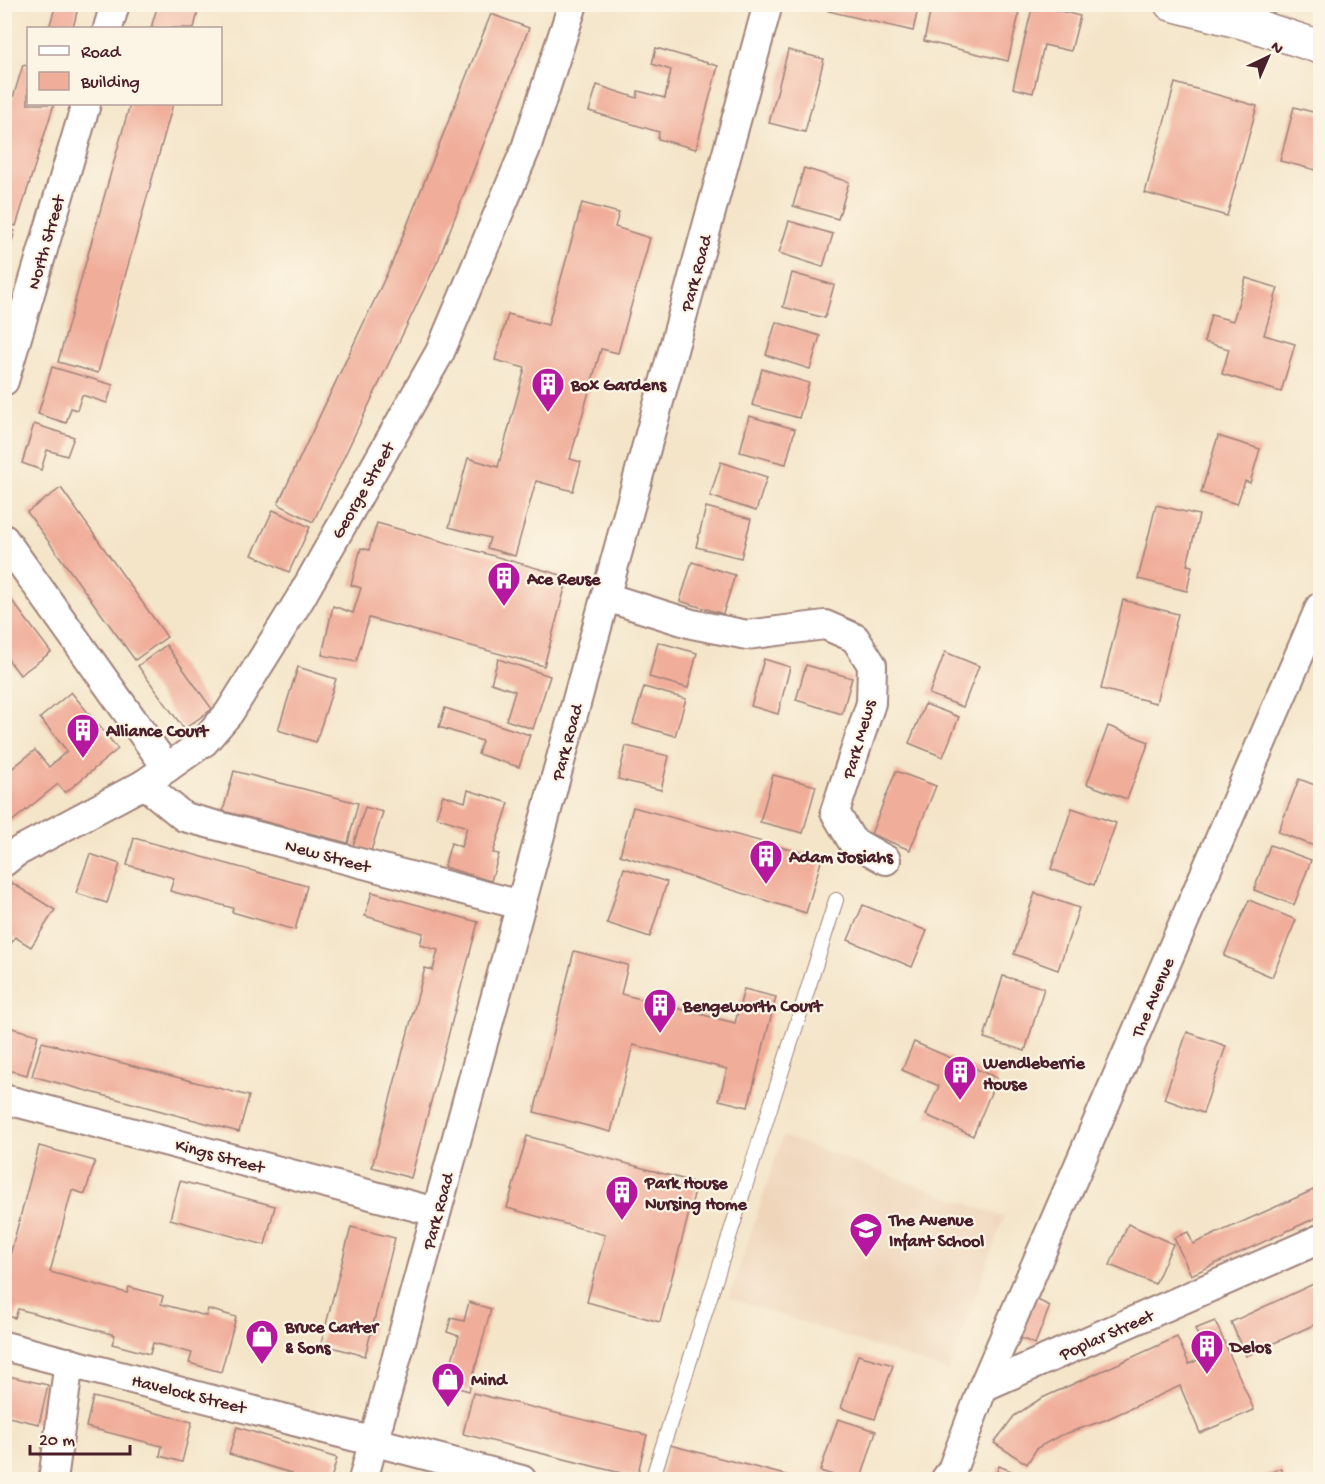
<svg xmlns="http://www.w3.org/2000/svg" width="1325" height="1484" font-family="'Gochi Hand',sans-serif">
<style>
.built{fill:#efd6bb}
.building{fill:#f0ad9a}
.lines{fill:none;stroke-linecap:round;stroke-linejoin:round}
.service-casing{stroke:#9f827a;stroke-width:16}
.minor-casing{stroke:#9f827a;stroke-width:32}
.tertiary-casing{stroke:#9f827a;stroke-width:36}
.service{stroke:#fff;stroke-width:14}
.minor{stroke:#fff;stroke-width:28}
.tertiary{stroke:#fff;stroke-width:33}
.labels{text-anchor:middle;stroke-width:4.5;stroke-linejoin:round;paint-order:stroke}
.street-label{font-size:18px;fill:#4a1f2b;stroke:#fcf5e5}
.poi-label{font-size:18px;font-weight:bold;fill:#4a1f2b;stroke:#fcf5e5;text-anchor:start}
</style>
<rect width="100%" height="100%" fill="#fcf5e5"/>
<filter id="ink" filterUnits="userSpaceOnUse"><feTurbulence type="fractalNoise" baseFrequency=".0167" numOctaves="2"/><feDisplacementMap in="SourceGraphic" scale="12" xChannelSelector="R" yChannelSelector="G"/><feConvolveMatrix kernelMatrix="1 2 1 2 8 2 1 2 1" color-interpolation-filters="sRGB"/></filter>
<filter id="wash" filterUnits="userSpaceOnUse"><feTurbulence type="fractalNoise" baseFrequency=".008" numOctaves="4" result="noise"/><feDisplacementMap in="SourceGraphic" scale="24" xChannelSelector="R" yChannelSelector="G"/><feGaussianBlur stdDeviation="1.35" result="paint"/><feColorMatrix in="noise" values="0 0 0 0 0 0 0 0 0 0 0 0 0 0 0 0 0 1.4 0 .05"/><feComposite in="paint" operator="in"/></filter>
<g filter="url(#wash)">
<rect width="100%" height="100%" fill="#f4e5c9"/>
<!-- built -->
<path class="built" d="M783,1136l221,81 -56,154 -219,-73z"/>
<g id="blocks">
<!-- building -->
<g class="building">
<path d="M56,4h23l-6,24h-24z"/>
<path d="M158,4h42l-6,24h-43z"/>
<path d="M829,4h90l-6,27 -85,-20z"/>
<path d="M932,4h46l41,10 -11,47 -84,-20z"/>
<path d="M1033,4l47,12 -9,35 -27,-6 -11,48 -20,-5z"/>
<path d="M491,14l38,14 -90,230 -126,264 -35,-18 114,-241z"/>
<path d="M656,48l62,18 -22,83 -38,-10 1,-7 -70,-21 8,-26 40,13 1,-7 27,7 6,-28 -19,-6z"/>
<path d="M788,50l36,9 -19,73 -36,-9z"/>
<path d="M23,65l5,1v38h26l-38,122 -12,-4v-95z"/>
<path d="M1175,83l82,23 -30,110 -82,-23z"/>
<path d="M130,104h43l-75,269 -40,-11z"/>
<path d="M1294,107l26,7v57l-40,-10z"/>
<path d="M804,168l45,14 -11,37 -45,-13z"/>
<path d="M582,203l37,10 -4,14 35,11 -32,115 -17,-4 -31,110 11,3 -8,29 -37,-10 -21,75 -28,-8 3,-10 -41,-11 19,-69 30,9 27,-99 -30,-8 13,-46 40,11z"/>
<path d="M789,221l44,13 -10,33 -44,-14z"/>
<path d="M4,228l11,3 -10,34h-1z"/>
<path d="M792,273l42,12 -9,33 -42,-11z"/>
<path d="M1246,278l32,10 -14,47 31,9 -14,48 -59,-18 7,-25 -25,-7 7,-27 22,6z"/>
<path d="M776,322l44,14 -10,33 -44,-14z"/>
<path d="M52,367l61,18 -6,18 -25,-8 -5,15 -6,-2 -5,15 -28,-9z"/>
<path d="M762,369l47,14 -10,35 -47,-13z"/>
<path d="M749,416l46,13 -9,35 -46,-12z"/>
<path d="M34,424l40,13 -7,19 -20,-6 -6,20 -19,-7z"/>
<path d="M1218,436l42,13 -10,34 -5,-2 -8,23 -36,-11z"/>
<path d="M721,462l46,15 -11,34 -46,-15z"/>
<path d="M61,488l106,149 -32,23 -108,-148z"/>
<path d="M1156,505l43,10 -12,50 5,1 -5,25 -49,-12z"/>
<path d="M706,507l45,12 -10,39 -45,-11z"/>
<path d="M273,510l37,17 -21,45 -37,-17z"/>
<path d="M377,523l191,54 -24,89 -175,-48 -13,44 -34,-7 11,-49 20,7 8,-25 -10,-3 10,-37 8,2z"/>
<path d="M692,562l43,13 -12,39 -43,-13z"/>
<path d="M4,590l47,62 -31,23 -16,-21z"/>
<path d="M1123,600l55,14 -22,89 -55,-14z"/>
<path d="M658,642l39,11 -9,35 -39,-11z"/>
<path d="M166,645l46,64 -28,20 -46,-63z"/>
<path d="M945,652l34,14 -16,41 -34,-13z"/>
<path d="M498,659l52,17 -17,53 -27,-9 9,-29 -24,-8z"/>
<path d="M764,659l26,8 -12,47 -27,-8z"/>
<path d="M806,665l46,13 -10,36 -46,-14z"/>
<path d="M298,667l38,12 -20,63 -38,-12z"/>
<path d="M644,687l42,12 -11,37 -42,-12z"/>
<path d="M71,692l47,57 -53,44 -7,-9 -54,44v-53l31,-25 14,17 18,-16 -27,-33z"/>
<path d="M925,704l34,13 -16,40 -34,-14z"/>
<path d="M445,708l85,27 -11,32 -41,-13 4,-13 -43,-14z"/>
<path d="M1108,726l41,16 -22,57 -40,-15z"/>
<path d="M626,746l43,10 -8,34 -43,-11z"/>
<path d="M234,771l124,32 -10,40 -125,-32z"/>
<path d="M896,771l40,15 -26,64 -39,-16z"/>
<path d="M773,775l43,11 -13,47 -43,-11z"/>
<path d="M1299,779l21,8v42l-6,17 -36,-14z"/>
<path d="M468,790l41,13 -16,50 6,1 -8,27 -47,-14 7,-24 10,4 6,-20 -31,-10 7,-22 22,7z"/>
<path d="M365,807l18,5 -12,39 -18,-5z"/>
<path d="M633,807l189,51 -16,55 -186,-58z"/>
<path d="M1072,808l44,15 -22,62 -43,-16z"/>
<path d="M134,838l173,48 -12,44 -63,-18 1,-4 -63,-17 4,-13 -47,-13z"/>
<path d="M1270,845l41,15 -17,45 -40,-15z"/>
<path d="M90,854l30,10 -13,39 -31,-10z"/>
<path d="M624,868l43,14 -17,55 -43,-14z"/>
<path d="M4,878l51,32 -24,37 -16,-10 -11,18z"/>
<path d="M372,892l106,30 -67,256 -39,-11 53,-199 8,2 5,-20 -18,-5 3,-12 -58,-17z"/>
<path d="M1035,893l44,15 -21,62 -44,-16z"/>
<path d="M1249,900l47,20 -24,57 -48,-21z"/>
<path d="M863,905l64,26 -15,36 -64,-27z"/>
<path d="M574,951l54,14 -7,29 114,29 9,-34 32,8 -28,110 -29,-7 8,-31 -94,-24 -22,87 -77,-20z"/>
<path d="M1003,976l41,12 -19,63 -41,-13z"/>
<path d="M4,1026l34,9 -11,40 -23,-6z"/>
<path d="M1187,1032l39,14 -23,67 -39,-14z"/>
<path d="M42,1042l207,54 -10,36 -207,-56z"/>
<path d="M914,1042l83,36 -24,58 -47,-21 13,-29 -37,-16z"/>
<path d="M527,1136l170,47 -37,139 -73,-20 18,-67 -98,-27z"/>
<path d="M39,1146l56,15 -10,33 -13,-4 -22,82 77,21 2,-6 34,9 -2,8 45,12 2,-7 28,8 -15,55 -32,-9 3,-10 -8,-2 -31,-8 -3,11 -38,-10 3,-9 -97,-26 -3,9 -11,-3v-58l5,2z"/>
<path d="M180,1181l95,25 -10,39 -95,-26z"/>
<path d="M1320,1187v29l-129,59 -17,-37 14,-6 5,12z"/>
<path d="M1128,1224l45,20 -18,40 -45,-19z"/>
<path d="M351,1227l44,11 -30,118 -44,-12z"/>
<path d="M1320,1281v41l-74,34 -15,-34z"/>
<path d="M1033,1298l17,8 -15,38 -17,-7z"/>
<path d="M469,1302l22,7 -22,82 -24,-7 14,-48 -12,-4 4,-14 13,3z"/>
<path d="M1215,1321l39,89 -54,23 -20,-47 -75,34 -46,16 -22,12 -10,16 -33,-21 20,-27 26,-17 137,-62 12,27 18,-8 -12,-27z"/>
<path d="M858,1355l35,10 -18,54 -34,-11z"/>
<path d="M4,1375l44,10 -9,39 -35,-8z"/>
<path d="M473,1393l174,42 -10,42 -174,-43z"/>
<path d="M93,1397l99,25 -10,40 -22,-6 2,-10 -76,-19z"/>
<path d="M838,1419l38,12 -15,48h-15l-26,-8z"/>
<path d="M237,1427l100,31 -6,21h-42l2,-6 -62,-19z"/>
<path d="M670,1445l119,31 -1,3h-128z"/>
<path d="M999,1466l31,13h-46l3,-6 8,3z"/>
<path d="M1281,1468l5,11h-25l-1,-2z"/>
</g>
</g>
</g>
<g filter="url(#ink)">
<use href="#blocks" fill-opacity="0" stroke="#9f827a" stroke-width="1.5"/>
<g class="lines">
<defs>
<path id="service" d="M652,1480l184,-580"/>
<g id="minor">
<path d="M108,28l7,-24"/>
<path d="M4,381l82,-277"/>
<path d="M4,539l163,229"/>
<path d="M606,597l86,27 55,11 78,-10 30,13 17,27 -1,38 -36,109 17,29 34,19"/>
<path d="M144,784l40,33 337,88"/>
<path d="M4,862l11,-9 129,-69 60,-42 25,-29 71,-114 140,-247 86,-204 47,-144"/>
<path d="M4,1099l432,113"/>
<path d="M4,1346l518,134"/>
<path d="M983,1387l337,-148"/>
<path d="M53,1480l16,-118"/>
<path d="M363,1480l405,-1476"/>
<path d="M945,1480l7,-10 31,-83 337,-780"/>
</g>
<path id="tertiary" d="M1171,4l75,19 74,24"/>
</defs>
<!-- service casing -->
<use href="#service" class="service-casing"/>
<!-- minor casing -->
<use href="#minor" class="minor-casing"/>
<!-- tertiary casing -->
<use href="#tertiary" class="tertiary-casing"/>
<!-- service -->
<use href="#service" class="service"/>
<!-- minor -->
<use href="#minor" class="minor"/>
<!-- tertiary -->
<use href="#tertiary" class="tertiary"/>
</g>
</g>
<!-- icons -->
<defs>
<symbol id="building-pin" viewBox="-11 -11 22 30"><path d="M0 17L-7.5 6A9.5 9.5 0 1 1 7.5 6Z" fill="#b5179e" stroke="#fcf5e5"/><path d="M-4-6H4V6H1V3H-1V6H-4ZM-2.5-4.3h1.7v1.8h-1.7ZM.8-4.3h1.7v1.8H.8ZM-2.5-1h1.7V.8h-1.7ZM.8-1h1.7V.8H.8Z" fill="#fff"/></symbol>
<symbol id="school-pin" viewBox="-11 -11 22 30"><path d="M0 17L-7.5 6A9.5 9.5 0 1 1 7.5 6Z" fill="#b5179e" stroke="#fcf5e5"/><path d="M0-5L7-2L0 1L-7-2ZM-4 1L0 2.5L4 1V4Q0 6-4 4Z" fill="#fff"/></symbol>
<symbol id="shop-pin" viewBox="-11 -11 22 30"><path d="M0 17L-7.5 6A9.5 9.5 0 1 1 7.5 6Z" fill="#b5179e" stroke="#fcf5e5"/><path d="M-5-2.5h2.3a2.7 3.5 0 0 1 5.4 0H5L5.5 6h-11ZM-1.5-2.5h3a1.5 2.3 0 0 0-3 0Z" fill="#fff"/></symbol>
</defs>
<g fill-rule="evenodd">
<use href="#building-pin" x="529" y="365" width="38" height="52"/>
<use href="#building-pin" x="485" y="559" width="38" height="52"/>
<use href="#building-pin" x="64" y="711" width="38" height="52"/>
<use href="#building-pin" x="747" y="837" width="38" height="52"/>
<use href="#building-pin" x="641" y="986" width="38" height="52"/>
<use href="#building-pin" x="941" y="1053" width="38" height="52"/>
<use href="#building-pin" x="603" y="1173" width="38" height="52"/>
<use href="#school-pin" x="847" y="1210" width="38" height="52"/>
<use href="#shop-pin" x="243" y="1317" width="38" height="52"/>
<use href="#building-pin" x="1188" y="1327" width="38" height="52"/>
<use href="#shop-pin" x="429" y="1360" width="38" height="52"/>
</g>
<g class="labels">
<!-- street labels -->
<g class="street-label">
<text transform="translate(45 242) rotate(-74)" y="6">North Street</text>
<text transform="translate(695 273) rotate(-75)" y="6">Park Road</text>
<text transform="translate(362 490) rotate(-60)" y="6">George Street</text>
<text transform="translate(858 739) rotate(-74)" y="6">Park Mews</text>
<text transform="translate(566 742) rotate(-75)" y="6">Park Road</text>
<text transform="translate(328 855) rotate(15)" y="6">New Street</text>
<text transform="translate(1152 997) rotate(-67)" y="6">The Avenue</text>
<text transform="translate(220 1155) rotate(15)" y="6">Kings Street</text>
<text transform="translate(437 1211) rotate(-75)" y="6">Park Road</text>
<text transform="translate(1106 1334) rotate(-24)" y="6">Poplar Street</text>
<text transform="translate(189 1393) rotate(14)" y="6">Havelock Street</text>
</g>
<!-- poi labels -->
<g class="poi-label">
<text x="571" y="390">Box Gardens</text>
<text x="527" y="584">Ace Reuse</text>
<text x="106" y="736">Alliance Court</text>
<text x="789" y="862">Adam Josiahs</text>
<text x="683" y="1011">Bengeworth Court</text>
<text x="983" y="1068">Wendleberrie<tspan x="983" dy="21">House</tspan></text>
<text x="645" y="1188">Park House<tspan x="645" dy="21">Nursing Home</tspan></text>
<text x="889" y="1225">The Avenue<tspan x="889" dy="21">Infant School</tspan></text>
<text x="285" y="1332">Bruce Carter<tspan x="285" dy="21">&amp; Sons</tspan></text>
<text x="1230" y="1352">Delos</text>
<text x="471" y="1385">Mind</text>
</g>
</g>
<!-- margin -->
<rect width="1325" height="1484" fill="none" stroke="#fcf5e5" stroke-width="24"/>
<!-- legend -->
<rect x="27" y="27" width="195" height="78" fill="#fcf5e5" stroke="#b59f9b" stroke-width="1.5"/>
<rect x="39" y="46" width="30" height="9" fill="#ffffff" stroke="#b59f9b" stroke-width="1.5"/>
<text x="81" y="57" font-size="18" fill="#4a1f2b">Road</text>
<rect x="39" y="72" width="30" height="18" fill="#f0ad9a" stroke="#b59f9b" stroke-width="1.5"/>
<text x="81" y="87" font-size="18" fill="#4a1f2b">Building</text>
<!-- north arrow -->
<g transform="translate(1268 57) rotate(44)" stroke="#fcf5e5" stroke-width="4.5" paint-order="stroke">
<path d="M0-4.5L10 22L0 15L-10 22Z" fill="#4a1f2b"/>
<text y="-9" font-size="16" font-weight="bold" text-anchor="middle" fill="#4a1f2b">N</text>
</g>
<!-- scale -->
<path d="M30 1445v9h100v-9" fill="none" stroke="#4a1f2b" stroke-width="3"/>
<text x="39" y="1445" font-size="18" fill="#4a1f2b" stroke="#fcf5e5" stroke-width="4.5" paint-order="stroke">20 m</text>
</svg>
